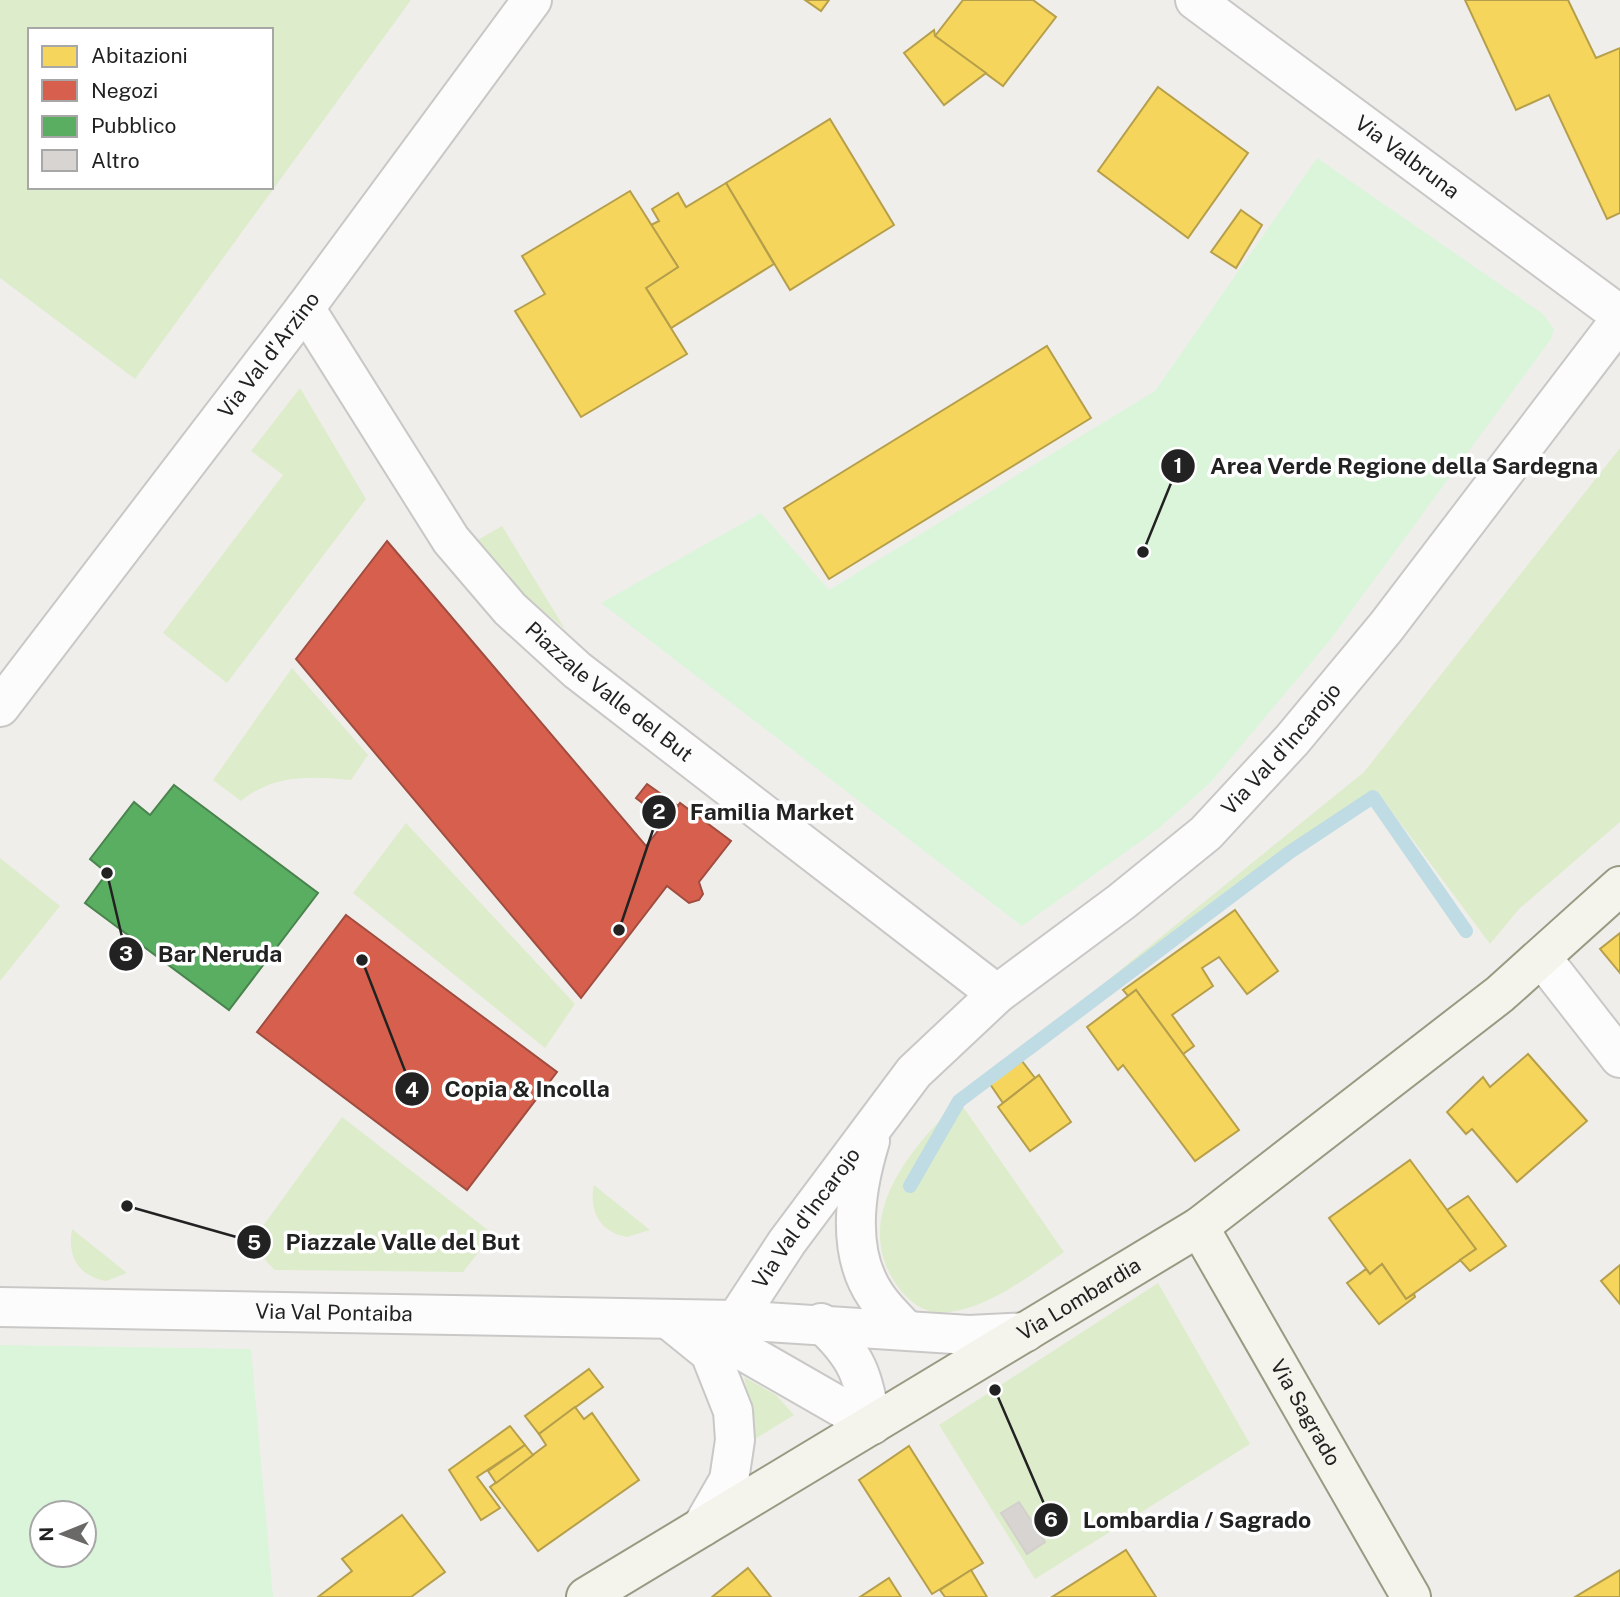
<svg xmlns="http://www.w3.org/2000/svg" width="1620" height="1597" font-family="'Public Sans',sans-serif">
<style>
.grass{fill:#ddeccb;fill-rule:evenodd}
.park{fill:#daf5da;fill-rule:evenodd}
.homes{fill:#f6d55c;stroke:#b69f4b;stroke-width:2}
.shops{fill:#d6604d;stroke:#a04d40;stroke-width:2}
.public{fill:#5aae61;stroke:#49844e;stroke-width:2}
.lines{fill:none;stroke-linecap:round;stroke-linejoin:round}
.stream{stroke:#bfdbe3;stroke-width:14}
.building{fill:#d7d4d2;stroke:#d3d0cc;stroke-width:2}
.street-casing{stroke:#c9c8c7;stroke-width:42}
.secondary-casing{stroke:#999a82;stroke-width:42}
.street{stroke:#fdfcfc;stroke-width:38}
.secondary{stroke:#f4f4ed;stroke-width:38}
.labels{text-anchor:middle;stroke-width:7;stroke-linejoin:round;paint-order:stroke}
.street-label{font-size:21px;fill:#222;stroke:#fff}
.leader{fill:none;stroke:#222;stroke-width:2.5}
.callout-dot{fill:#222;stroke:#fff;stroke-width:2.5}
.mark-label{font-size:21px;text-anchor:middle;font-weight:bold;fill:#fff}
.callout-label{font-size:23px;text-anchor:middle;font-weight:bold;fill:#222;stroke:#fff;stroke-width:7;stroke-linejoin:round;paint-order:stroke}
</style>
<rect width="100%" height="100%" fill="#f0eeeb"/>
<!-- grass -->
<g class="grass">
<path d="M0,0h411l-276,379 -135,-101zM30,30h241v157h-241z"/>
<path d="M300,388l66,111 -139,184 -64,-50 120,-158 -32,-24z"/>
<path d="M1620,448v374l-101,87 -29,35 -114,-154 -417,311 105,151c-33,23 -87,65 -129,60 -18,-2 -32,-17 -41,-31 -42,-67 19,-135 65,-180l405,-329z"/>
<path d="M502,526l63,103 -51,-42 -38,-46z"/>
<path d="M292,668l76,87 -17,25c-39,-4 -78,-6 -110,21l-28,-21z"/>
<path d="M406,823l169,181 -30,44 -192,-155z"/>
<path d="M0,858l60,48 -60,75z"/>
<path d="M342,1117l151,117 -30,38 -188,-2c-13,-12 -19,-21 -15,-40z"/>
<path d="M594,1185l56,45 -23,7c-26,-4 -39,-26 -33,-52z"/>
<path d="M72,1229l55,44 -21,8c-28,-5 -39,-25 -34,-52z"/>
<path d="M1158,1283l92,161 -215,135 -96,-154z"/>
<path d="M744,1377l32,18 18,20 -44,27 1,-34z"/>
</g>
<!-- park -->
<g class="park">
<path d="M1317,158l226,156 11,15 -3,10 -221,301 -120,143 -52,46 -136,97 -421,-323 160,-90 68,77 326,-199z"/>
<path d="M0,1345l251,4 22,248h-273zM42,1513h42v42h-42z"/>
</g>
<!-- homes -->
<g class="homes">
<path d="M805,0h24l-8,11z"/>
<path d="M963,0h70l23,17 -53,69 -68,-50z"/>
<path d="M1465,0h103l28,58 24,-10v165l-13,6 -58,-124 -33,15z"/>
<path d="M934,30l1,6 51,37 -42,32 -40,-52z"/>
<path d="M1158,87l90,66 -60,85 -90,-67z"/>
<path d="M830,119l64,106 -104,65 -64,-107z"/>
<path d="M726,183l48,81 -103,64 -25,-40 32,-21 -27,-42 8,-4 -7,-12 26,-16 8,14z"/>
<path d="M630,191l48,76 -32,21 41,66 -106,63 -66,-106 30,-17 -23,-38z"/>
<path d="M1241,210l21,15 -26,43 -25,-16z"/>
<path d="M1047,346l44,72 -262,161 -45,-71z"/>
<path d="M1235,910l43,61 -31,23 -28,-37 -17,11 11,18 -41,29 22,31 -11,8 -47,-64 -8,6 -5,-6z"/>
<path d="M1620,933v40l-20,-24z"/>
<path d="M1136,990l103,140 -44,31 -72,-96 -5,5 -31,-43z"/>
<path d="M1528,1054l59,67 -70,61 -45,-53 -6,5 -19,-22 36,-35 7,10z"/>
<path d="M1022,1061l13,17 -32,25 -13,-19z"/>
<path d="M1039,1075l32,47 -41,29 -32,-44z"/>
<path d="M1410,1160l66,89 -70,50 -24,-35 -12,10 -41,-56z"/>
<path d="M1468,1196l38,50 -36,25 -10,-11 16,-11 -29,-39z"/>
<path d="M1382,1264l24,35 8,-5 1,3 -36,27 -32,-41 19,-14 4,5z"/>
<path d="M1620,1265v39l-19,-23z"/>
<path d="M589,1369l14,18 -64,47 -14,-18z"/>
<path d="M575,1407l9,12 8,-6 47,67 -101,71 -48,-64 56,-42 -7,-11z"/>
<path d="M510,1426l15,19 -48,32 23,31 -19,12 -32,-50z"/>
<path d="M525,1445l8,10 -37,28 -8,-12z"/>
<path d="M909,1446l74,117 -51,31 -73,-114z"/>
<path d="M402,1515l43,57 -34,25h-93l34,-26 -10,-12z"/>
<path d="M1126,1550l30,47h-104z"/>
<path d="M748,1568l23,29h-59z"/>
<path d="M971,1570l16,27h-42l-5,-7z"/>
<path d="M1620,1570v27h-45z"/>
<path d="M889,1578l12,19h-41z"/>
</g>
<!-- shops -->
<g class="shops">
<path d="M387,541l259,305 34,-43 51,38 -32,41 4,12 -4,6 -10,3 -22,-17 -86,112 -285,-339z"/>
<path d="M647,784l31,22 -12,15 -30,-23z"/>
<path d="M346,915l211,157 -90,118 -210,-158z"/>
</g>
<!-- public -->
<path class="public" d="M174,785l144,108 -89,117 -144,-107 22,-30 -17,-14 44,-57 16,13z"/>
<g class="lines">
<!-- stream -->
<path class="stream" d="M910,1186l49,-85 331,-249 83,-55 93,134"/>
</g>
<!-- building -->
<path class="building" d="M1019,1502l26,40 -18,12 -26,-41z"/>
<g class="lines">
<defs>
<g id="street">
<path id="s1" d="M1195,0l425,315"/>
<path id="s2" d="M305,308l146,232 59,69 67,61 420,324"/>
<path id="s3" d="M0,707l305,-399 227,-308"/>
<path d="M1542,958l78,100"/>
<path d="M870,1141c-15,49 -25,110 6,155 8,12 19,23 29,33"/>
<path id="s4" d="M0,1307l736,13 233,15 57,-3"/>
<path d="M668,1319l42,34 23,58 2,29 -6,40 -27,47"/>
<path id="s5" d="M736,1320l51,-78 127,-170 83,-78 124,-92 85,-69 86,-93 94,-113 234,-307"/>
<path d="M821,1323c38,35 41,52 51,102"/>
<path d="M690,1327l34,13 148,85"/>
</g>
<g id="secondary">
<path id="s6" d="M1199,1227l212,370"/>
<path id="s7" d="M586,1597l613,-370 301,-233 120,-108"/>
</g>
</defs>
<!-- street casing -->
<use href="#street" class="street-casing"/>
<!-- secondary casing -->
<use href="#secondary" class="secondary-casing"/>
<!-- street -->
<use href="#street" class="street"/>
<!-- secondary -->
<use href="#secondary" class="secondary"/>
</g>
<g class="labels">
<!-- street labels -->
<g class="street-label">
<text dy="7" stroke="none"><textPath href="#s1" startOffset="264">Via Valbruna</textPath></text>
<text dy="7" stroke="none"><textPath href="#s3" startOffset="443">Via Val d'Arzino</textPath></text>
<text dy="7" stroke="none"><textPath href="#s2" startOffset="494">Piazzale Valle del But</textPath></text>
<text dy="7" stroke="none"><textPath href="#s5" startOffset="796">Via Val d'Incarojo</textPath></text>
<text dy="7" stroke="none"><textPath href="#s5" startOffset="124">Via Val d'Incarojo</textPath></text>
<text dy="7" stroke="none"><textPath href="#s7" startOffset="576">Via Lombardia</textPath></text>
<text dy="7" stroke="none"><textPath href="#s4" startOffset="334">Via Val Pontaiba</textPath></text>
<text dy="7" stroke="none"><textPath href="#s6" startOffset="214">Via Sagrado</textPath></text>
</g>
</g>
<!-- callouts -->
<path class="leader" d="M1143 552L1178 466M619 930L659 812M107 873L126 954M362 960L412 1089M127 1206L254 1242M995 1390L1051 1520"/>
<g class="callout-dot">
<circle cx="1143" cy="552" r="7"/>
<circle cx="619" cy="930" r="7"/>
<circle cx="107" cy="873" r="7"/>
<circle cx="362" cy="960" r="7"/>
<circle cx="127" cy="1206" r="7"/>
<circle cx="995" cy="1390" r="7"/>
<circle cx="1178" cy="466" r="18"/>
<circle cx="659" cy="812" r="18"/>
<circle cx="126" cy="954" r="18"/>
<circle cx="412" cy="1089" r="18"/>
<circle cx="254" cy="1242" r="18"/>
<circle cx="1051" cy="1520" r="18"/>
</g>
<g class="mark-label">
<text x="1178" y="473">1</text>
<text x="659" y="819">2</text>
<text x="126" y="961">3</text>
<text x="412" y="1097">4</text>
<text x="254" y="1250">5</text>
<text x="1051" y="1527">6</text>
</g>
<g class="callout-label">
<text x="1404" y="474">Area Verde Regione della Sardegna</text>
<text x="772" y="820">Familia Market</text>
<text x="220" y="962">Bar Neruda</text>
<text x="527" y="1097">Copia &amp; Incolla</text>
<text x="403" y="1250">Piazzale Valle del But</text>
<text x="1197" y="1528">Lombardia / Sagrado</text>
</g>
<!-- legend -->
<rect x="28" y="28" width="245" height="161" fill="#ffffff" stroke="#a7a7a7" stroke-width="2"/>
<rect x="42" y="46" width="35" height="21" fill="#f6d55c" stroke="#a7a7a7" stroke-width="2"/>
<text x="91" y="63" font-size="21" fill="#222222">Abitazioni</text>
<rect x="42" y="80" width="35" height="21" fill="#d6604d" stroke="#a7a7a7" stroke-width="2"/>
<text x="91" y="98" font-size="21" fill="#222222">Negozi</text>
<rect x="42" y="116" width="35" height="21" fill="#5aae61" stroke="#a7a7a7" stroke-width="2"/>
<text x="91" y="133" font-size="21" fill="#222222">Pubblico</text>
<rect x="42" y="150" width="35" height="21" fill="#d7d4d2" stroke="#a7a7a7" stroke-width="2"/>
<text x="91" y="168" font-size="21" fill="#222222">Altro</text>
<!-- north arrow -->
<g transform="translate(63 1534) rotate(269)"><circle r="33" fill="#ffffff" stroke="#a7a7a7" stroke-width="2"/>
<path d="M0-5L12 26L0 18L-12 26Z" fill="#6a6968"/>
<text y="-10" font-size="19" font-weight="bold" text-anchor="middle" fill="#222222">N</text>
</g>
</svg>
